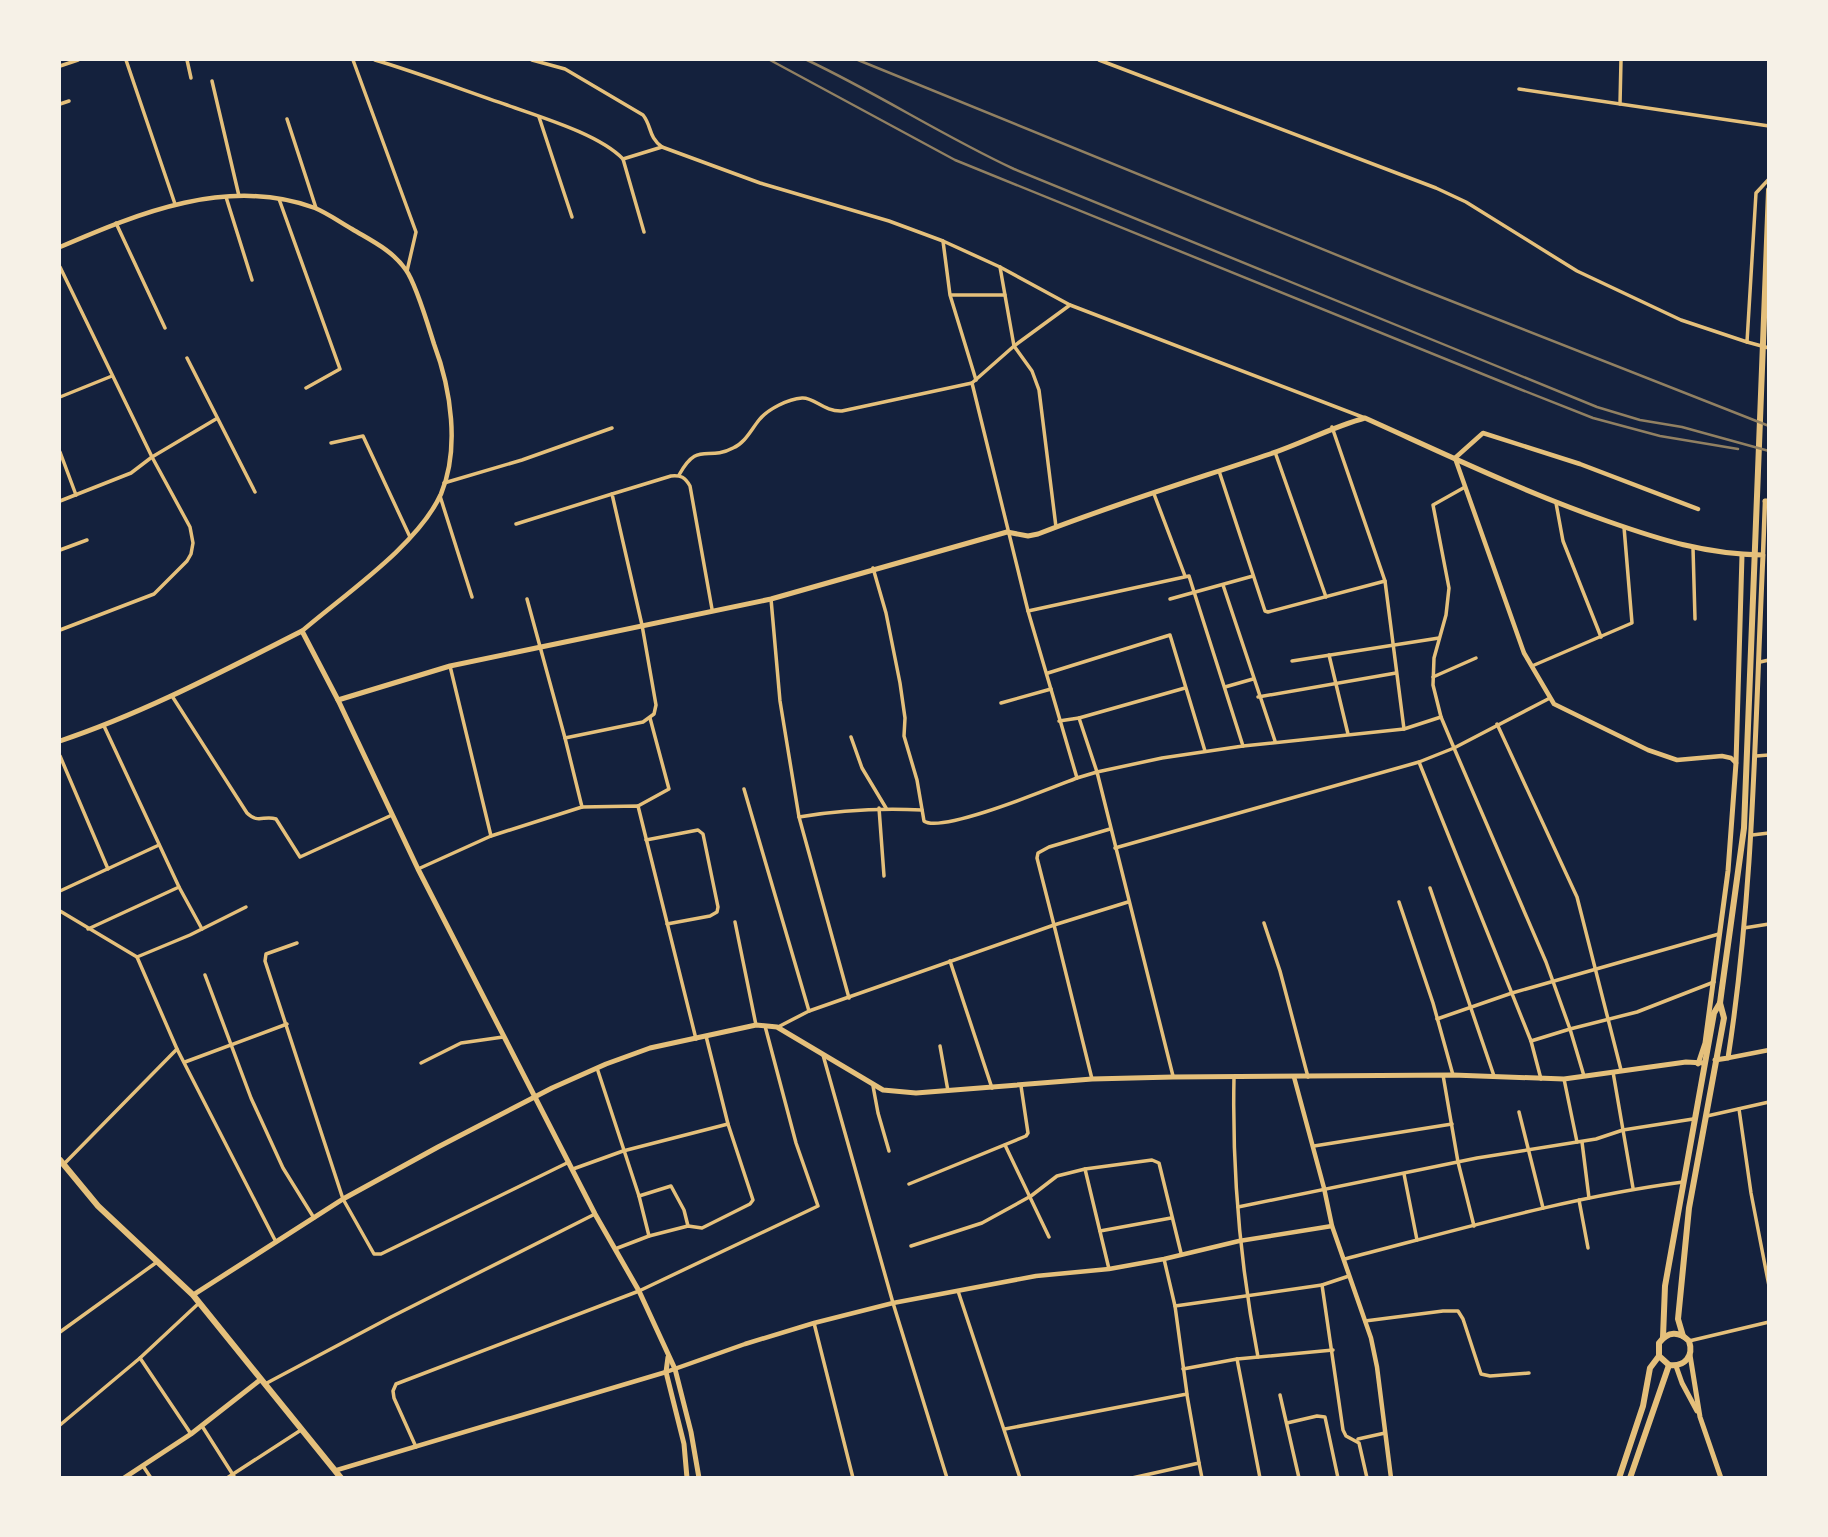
<svg xmlns="http://www.w3.org/2000/svg" width="1828" height="1537" font-family="Overpass,sans-serif">
<style>
.lines{fill:none;stroke-linecap:round;stroke-linejoin:round}
.minor{stroke:#e5c07b;stroke-width:3.5}
.tertiary{stroke:#e5c07b;stroke-width:4.5}
.secondary{stroke:#e5c07b;stroke-width:5}
.primary{stroke:#e5c07b;stroke-width:6}
.trunk{stroke:#e5c07b;stroke-width:6}
.rail{stroke:#918062;stroke-width:2.5}
</style>
<rect width="100%" height="100%" fill="#14213d"/>
<g class="lines">
<!-- minor -->
<g class="minor">
<path d="M126,60l49,144"/>
<path d="M187,60l4,18"/>
<path d="M353,60l63,172 -9,39"/>
<path d="M375,60c44,13 88,30 132,45 33,12 92,29 116,54l21,73"/>
<path d="M532,60l33,9 78,46c9,11 5,22 19,32l98,36 129,38 54,20 57,26 70,38 295,113"/>
<path d="M1099,60l337,128 30,14 111,69 104,49 66,22 9,-149 13,-14"/>
<path d="M60,66l18,-6"/>
<path d="M212,81l27,115"/>
<path d="M1519,89l250,37"/>
<path d="M60,104l9,-3"/>
<path d="M1620,104l1,-44"/>
<path d="M539,117l33,100"/>
<path d="M287,119l29,89"/>
<path d="M623,159l39,-12"/>
<path d="M226,197l26,83"/>
<path d="M279,199l61,170 -34,19"/>
<path d="M116,223l49,105"/>
<path d="M943,241l7,54 26,85"/>
<path d="M60,267l92,190 38,70 3,16 -2,11 -4,7 -33,33 -94,36"/>
<path d="M1000,267l14,79 18,25 7,19 17,137"/>
<path d="M951,295h54"/>
<path d="M1747,342l22,6"/>
<path d="M187,358l68,134"/>
<path d="M972,383l56,228 49,167 20,-6 76,304"/>
<path d="M60,397l52,-21"/>
<path d="M331,443l32,-7 47,101"/>
<path d="M60,452l16,43"/>
<path d="M1275,452l51,145"/>
<path d="M1219,471l46,140 3,1 117,-31 -53,-154"/>
<path d="M679,475c19,-35 28,-13 54,-27 12,-5 18,-18 26,-28 9,-11 29,-21 43,-22 12,-1 22,14 40,13l130,-28 42,-37 56,-41"/>
<path d="M444,483l78,-23 90,-32"/>
<path d="M1154,494l31,82"/>
<path d="M440,496l32,101"/>
<path d="M60,501l71,-28 21,-16 64,-38"/>
<path d="M1556,503l7,38 38,96"/>
<path d="M516,524l96,-30"/>
<path d="M1693,548l2,71"/>
<path d="M60,550l27,-10"/>
<path d="M873,568l13,45 14,70 5,35 -1,18 13,44 7,41c17,13 129,-34 153,-43"/>
<path d="M1385,581l19,148"/>
<path d="M1223,585l52,156"/>
<path d="M527,599l38,139"/>
<path d="M771,599l9,102 19,116 50,181"/>
<path d="M1170,599l83,-23"/>
<path d="M1028,611l161,-35 54,170 -81,12 -65,14 -18,-54"/>
<path d="M1329,655l19,79"/>
<path d="M1292,661l147,-23"/>
<path d="M1760,662l9,-2"/>
<path d="M450,666l41,170 91,-29 -17,-69 78,-16 11,-8 2,-9 -14,-80 -30,-131 59,-18c10,-1 14,1 19,10l22,123"/>
<path d="M1532,666l100,-43 -8,-96"/>
<path d="M1048,673l122,-38 35,116"/>
<path d="M1433,677l43,-19"/>
<path d="M1225,687l28,-8"/>
<path d="M172,696l75,117c11,11 17,2 29,6l24,38 92,-42"/>
<path d="M1258,697l138,-24"/>
<path d="M1001,703l50,-14"/>
<path d="M1441,717l-8,-32 1,-27 12,-43 3,-27 -16,-83 32,-18"/>
<path d="M1059,721l20,-3 106,-30"/>
<path d="M1497,724l80,173 44,173"/>
<path d="M104,726l75,161 23,42"/>
<path d="M851,737l11,31 24,40"/>
<path d="M60,756l48,113"/>
<path d="M1756,756l13,-1"/>
<path d="M1419,762l112,279 39,-12 -24,-67 -92,-214 96,-50"/>
<path d="M744,789l65,222"/>
<path d="M638,806l31,-17 -19,-71"/>
<path d="M582,807l56,-1 58,233"/>
<path d="M879,808l5,68"/>
<path d="M799,817c41,-7 81,-9 123,-7"/>
<path d="M1110,829l-61,18 -11,6 -1,5 17,67 74,-23"/>
<path d="M1752,835l17,-2"/>
<path d="M646,840l52,-10 5,4 15,73 -1,5 -7,4 -43,8"/>
<path d="M1115,848l304,-86 35,-14 -13,-31 -37,12 -161,17"/>
<path d="M418,869l73,-33"/>
<path d="M1430,888l64,188"/>
<path d="M60,891l99,-46"/>
<path d="M1399,902l34,101 20,72"/>
<path d="M60,911l77,46 40,92 99,193"/>
<path d="M735,922l21,103"/>
<path d="M1264,923l16,48 28,106"/>
<path d="M1744,928l25,-4"/>
<path d="M88,929l91,-42"/>
<path d="M297,943l-31,11 -1,7 78,238 31,55h7l188,-92"/>
<path d="M137,957l53,-22 56,-28"/>
<path d="M950,961l42,127"/>
<path d="M205,975l46,123 32,70 31,50"/>
<path d="M1437,1019l75,-26 207,-59"/>
<path d="M778,1027l31,-16 245,-86 38,154"/>
<path d="M1531,1041l10,38"/>
<path d="M940,1046l8,45"/>
<path d="M823,1055l70,248 54,175"/>
<path d="M185,1062l102,-38"/>
<path d="M421,1063l40,-20 42,-6"/>
<path d="M597,1068l42,128 10,40"/>
<path d="M1613,1072l20,116"/>
<path d="M1443,1075l15,87 16,64"/>
<path d="M1584,1076l-14,-47 67,-17 77,-30"/>
<path d="M1234,1077c-2,95 6,187 24,280"/>
<path d="M1564,1079l13,63"/>
<path d="M873,1086l5,27 11,38"/>
<path d="M1739,1109l12,84 18,93"/>
<path d="M1519,1112l24,96"/>
<path d="M1707,1116l62,-14"/>
<path d="M1582,1142l7,56"/>
<path d="M1005,1145l44,92"/>
<path d="M1314,1146l138,-22"/>
<path d="M63,1165l114,-116"/>
<path d="M573,1169l50,-18 105,-27"/>
<path d="M1085,1169l24,100"/>
<path d="M1404,1174l13,66"/>
<path d="M909,1184l117,-48 2,-3 -7,-47"/>
<path d="M639,1196l32,-10 13,24 4,16"/>
<path d="M1579,1200l9,48"/>
<path d="M1238,1207l239,-49 119,-19 27,-9 70,-11"/>
<path d="M1100,1231l71,-13"/>
<path d="M911,1246l71,-23 49,-27 26,-20 28,-7 67,-9 7,3 22,90"/>
<path d="M615,1249l34,-13 39,-10 14,2 48,-24 3,-4 -25,-76 -22,-88"/>
<path d="M1345,1259c112,-29 224,-62 338,-77"/>
<path d="M1322,1285l21,145 3,6 13,7 8,35"/>
<path d="M958,1291l62,187"/>
<path d="M1175,1306l147,-21 27,-9"/>
<path d="M1365,1321l78,-10h15l5,8 18,55 9,2 39,-3"/>
<path d="M814,1323l39,155"/>
<path d="M60,1332l97,-70"/>
<path d="M1689,1341l80,-19"/>
<path d="M140,1358l51,76"/>
<path d="M1237,1359l23,119"/>
<path d="M1183,1369l54,-10 96,-9"/>
<path d="M265,1384l126,-67 204,-103"/>
<path d="M1280,1395l19,83"/>
<path d="M1287,1423l30,-7 8,1 13,61"/>
<path d="M60,1425l80,-67 59,-55"/>
<path d="M202,1426l33,52"/>
<path d="M1005,1429l182,-35 -12,-88 -11,-47"/>
<path d="M1358,1439l27,-6"/>
<path d="M416,1447l-22,-49 -1,-7 3,-7 243,-93 179,-85 -22,-63 -31,-117"/>
<path d="M1199,1463l3,15"/>
<path d="M143,1466l8,12"/>
<path d="M227,1478l74,-48"/>
<path d="M1132,1478l67,-15 -12,-68"/>
</g>
<!-- tertiary -->
<g class="tertiary">
<path d="M60,247c79,-34 168,-71 255,-39 12,5 25,14 37,21 20,12 40,21 54,41 10,14 22,55 28,74 17,45 26,105 7,150 -23,51 -96,100 -139,137"/>
<path d="M1698,509l-118,-45 -97,-31 -28,25 69,195 30,51 94,46 29,10 45,-4 9,2 5,5"/>
<path d="M1763,555l2,-54"/>
<path d="M1728,1058l41,-8"/>
<path d="M1294,1077l30,111 8,38 39,112 6,29 14,111"/>
<path d="M337,1470l329,-98 79,-28 69,-21 79,-20 143,-27 73,-7 55,-10 75,-18 93,-15"/>
</g>
<!-- secondary -->
<g class="secondary">
<path d="M1765,501h4"/>
<path d="M338,700l112,-34 321,-67 236,-67 21,4 10,-2c77,-30 155,-54 232,-80 33,-11 62,-27 95,-36 80,36 159,74 242,103 54,19 98,33 156,34 -8,168 -9,336 -35,503l-13,2"/>
<path d="M60,741c84,-28 163,-70 242,-110l36,69 80,169 177,345 44,77 36,78 16,63 8,46"/>
<path d="M1698,1064l7,-21 23,-172 8,-108 6,-208"/>
<path d="M193,1295l150,-96 95,-52 114,-59 54,-24 44,-16 106,-23 21,2 106,63 33,3 176,-14 81,-2 280,-2 111,4 122,-17 18,1"/>
<path d="M1690,1355l10,62 21,61"/>
<path d="M668,1357l-2,15 18,72 3,34"/>
<path d="M1676,1366l6,17 15,28"/>
<path d="M124,1478l67,-44 69,-54"/>
</g>
<!-- primary -->
<path class="primary" d="M60,1160l38,46 95,89 148,183"/>
<!-- trunk -->
<g class="trunk">
<path d="M1683,1336l-5,-17 11,-111 35,-190 -4,-15 2,-15 22,-160 25,-638"/>
<path d="M1663,1337l2,-51 49,-273 6,-10"/>
<path d="M1619,1478l24,-72 7,-38 9,-12v-13c9,-12 20,-12 30,-2 5,15 -4,26 -20,24l-10,-9"/>
<path d="M1630,1478l39,-113"/>
</g>
<!-- rail -->
<g class="rail">
<path d="M770,60l185,100 562,228 76,30 67,18 78,13"/>
<path d="M807,60c70,33 136,76 207,109l583,238 43,13 42,7 87,24"/>
<path d="M858,60l555,226 356,140"/>
</g>
</g>
<!-- border -->
<rect width="1828" height="1537" fill="none" stroke="#f6f1e7" stroke-width="122"/>
</svg>
